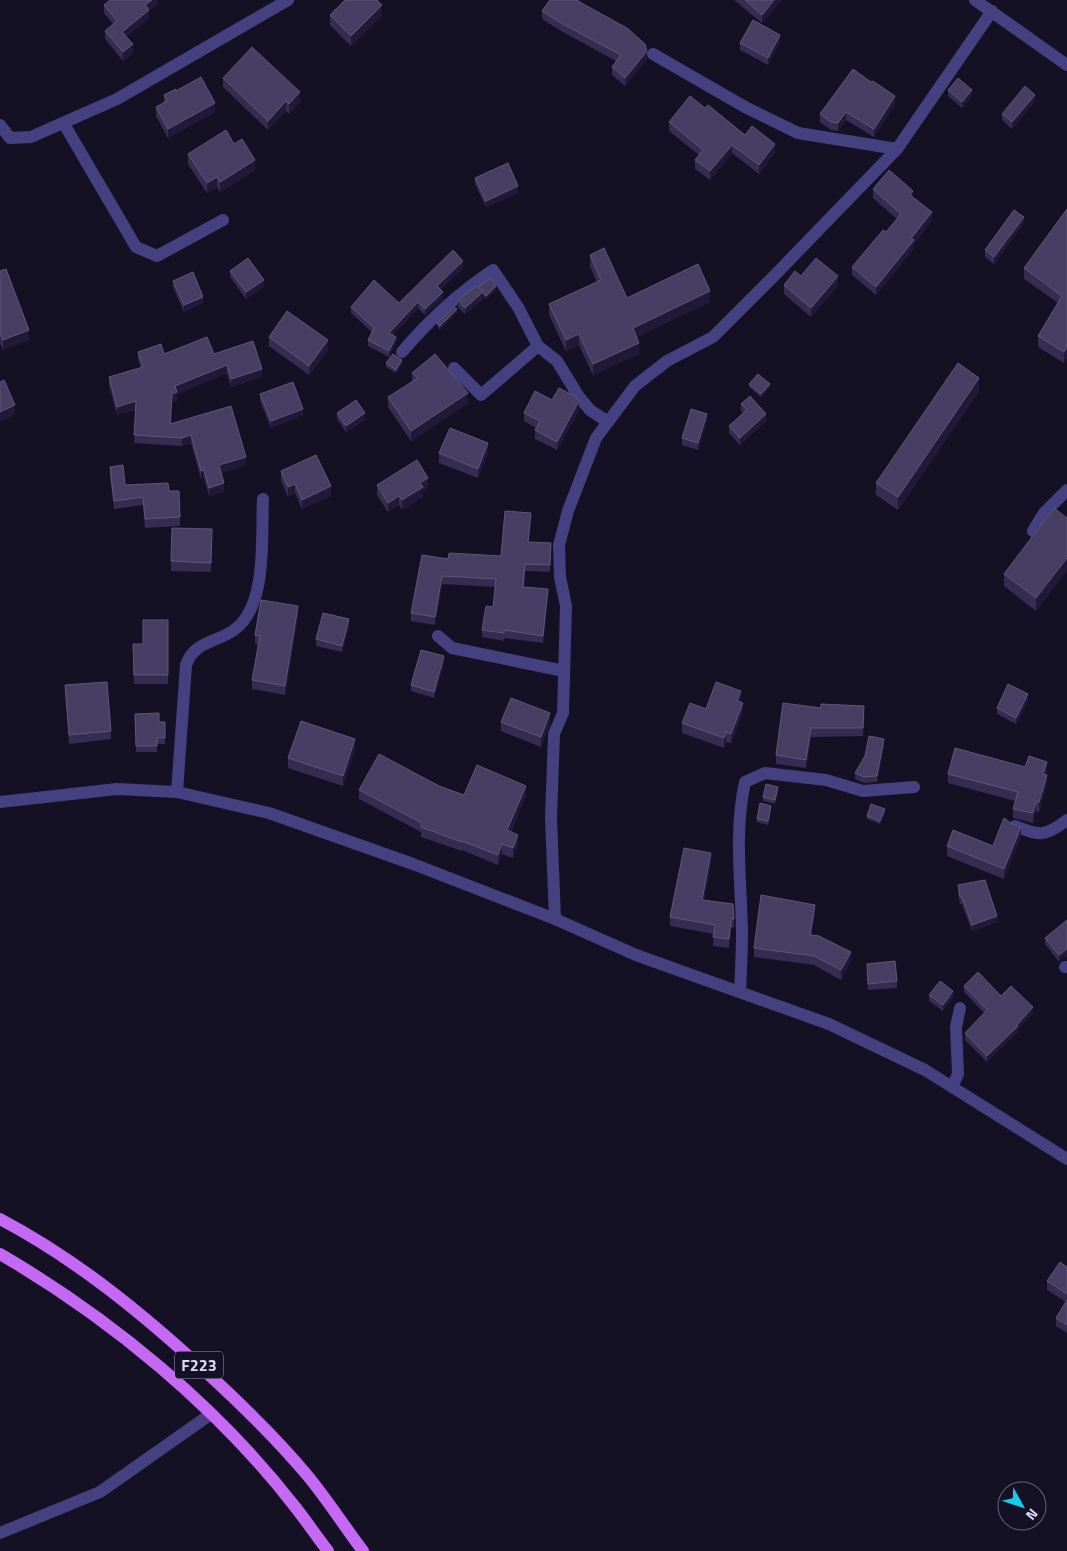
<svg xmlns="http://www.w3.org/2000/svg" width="1067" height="1551" font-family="'Titillium Web',sans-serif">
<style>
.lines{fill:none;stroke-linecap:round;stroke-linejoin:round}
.minor{stroke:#454080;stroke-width:12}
.tertiary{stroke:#454080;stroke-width:12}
.primary{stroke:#c568f3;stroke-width:12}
.wall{fill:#352c51}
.shaded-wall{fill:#201938}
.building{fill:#473e63;stroke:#5f567b}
.labels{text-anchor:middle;stroke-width:4.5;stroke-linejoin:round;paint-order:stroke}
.shield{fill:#151125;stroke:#a29cbc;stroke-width:1}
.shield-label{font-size:16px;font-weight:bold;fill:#ded8fc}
</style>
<rect width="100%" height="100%" fill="#151125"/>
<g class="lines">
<!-- minor -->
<g class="minor">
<path d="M975,0l92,65"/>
<path d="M653,54l92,53 53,26 99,16"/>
<path d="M64,124l72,123 21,9 66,-36"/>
<path d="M0,125l10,13 21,-1 86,-38 171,-99"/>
<path d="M402,352c26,-31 57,-59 91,-82l25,37 20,39"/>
<path d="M454,368l27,27 57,-49 19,15 22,36 11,13 18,12"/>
<path d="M1033,531l11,-18 23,-23"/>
<path d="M438,636l14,12 112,23"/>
<path d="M177,792l9,-127c8,-24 30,-22 48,-35 34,-24 27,-93 29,-131"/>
<path d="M1015,826c25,10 30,11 52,-6"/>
<path d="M555,919l-4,-101 3,-84 9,-21 3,-107 -6,-29 -1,-32 9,-34 28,-73 39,-52 32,-25 46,-24 59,-59 125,-129 95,-138"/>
<path d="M1065,967h2"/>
<path d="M740,992c1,-20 2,-40 2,-61 -1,-49 -8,-100 3,-149l20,-9 61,7 37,11 51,-4"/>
<path d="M952,1087l6,-13 -2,-47 4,-19"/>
<path d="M0,1533l100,-41 111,-78"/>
</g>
<!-- tertiary -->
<path class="tertiary" d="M0,802l117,-13 60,3 92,21 144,51 142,55 81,36 193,69 96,46 142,89"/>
<!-- primary -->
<g class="primary">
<path d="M0,1219c76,40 143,95 206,153 35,32 70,66 101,103 20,24 37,51 56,76"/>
<path d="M0,1254c110,64 218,153 296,254 11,14 21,29 32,43"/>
</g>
</g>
<!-- wall -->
<g class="wall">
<path d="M158,0v3l-9,8v7l-23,19 7,16 -10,8 -18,-22v-8l8,-7 -9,-11v-8z"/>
<path d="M580,0v2l67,57 -22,27 -13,-11v-8l4,-6 -55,-30 -19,-12v-8z"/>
<path d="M734,0h48l-20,23z"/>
<path d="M330,15h52l-31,31 -21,-21z"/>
<path d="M780,42l-12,23 -28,-15v-7z"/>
<path d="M223,78l77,24 -11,12 -3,-3 -18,19 -45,-43z"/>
<path d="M948,90l24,6 -10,12 -14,-12z"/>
<path d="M176,91l39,21 -47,26 -12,-22v-9l8,-5v-7z"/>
<path d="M1035,101l-23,28 -10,-9v-6z"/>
<path d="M895,104l-21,33 -28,-17 -8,11 -7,-1 -11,-8v-8z"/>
<path d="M705,108l40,27 30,17 -16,22 -27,-21 -22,27 -15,-11v-9l4,-5 -30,-24v-9z"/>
<path d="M234,144l21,26 -35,22 -3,-5 -10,6 -19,-29v-10z"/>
<path d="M475,178l43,15 -32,14 -11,-23z"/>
<path d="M873,189l40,9 19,22 -18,24v4l-38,47 -24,-20v-8l34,-35 11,-13 -24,-21z"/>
<path d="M1067,209l-3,154 -26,-16v-11l20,-33 -34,-24v-11z"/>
<path d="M1024,223l-30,41 -9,-7v-7z"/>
<path d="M590,255l37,43 83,4 -73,35 2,17 -46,21 -14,-30 -13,6 -17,-36v-11l48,-22 -7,-15z"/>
<path d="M463,268l-23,22 3,9 -18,16 -7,-7 -25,27 3,8 -7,14 -21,-11v-6l4,-8 -21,-19v-6l48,-4z"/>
<path d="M0,271l29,69 -26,10 -3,-7z"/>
<path d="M230,271l34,15 -18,13 -16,-22z"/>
<path d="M801,276l37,9 -27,32 -27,-23v-9z"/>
<path d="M173,281l30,22 -19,9 -11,-25z"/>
<path d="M479,287l17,3 -10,9 -3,-4v4l-18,15 -7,-7v-7z"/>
<path d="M457,312l-17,18 -3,-4v-3z"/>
<path d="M269,337l59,13 -19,25 -40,-29z"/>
<path d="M138,352l26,2h50l48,23 -31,10 -4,-14 -50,21v7l-5,1 -1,22 75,41 -25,8 3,19 -15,4 -5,-18 -3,1 -10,-36 -9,3 -48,-3 2,-33 -19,5 -8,-30v-8l32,-9 -3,-8z"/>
<path d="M386,363h16l-6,10 -10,-6z"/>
<path d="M412,373l56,30 -57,38 -23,-34v-10l24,-15z"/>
<path d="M749,384l21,3 -9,10 -12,-10z"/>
<path d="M979,391l-81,119 -22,-15v-12z"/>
<path d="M260,394l43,21 -32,13 -11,-27z"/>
<path d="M552,400l27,10 -22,40 -22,-11v-9l1,-2 -12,-7v-8z"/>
<path d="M741,404l25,17 -26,24 -11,-12v-7l14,-13 -2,-2z"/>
<path d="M337,413l28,7 -19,12 -9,-13z"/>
<path d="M707,420l-9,30 -16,-5v-7z"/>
<path d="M439,453h49l-10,25 -39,-15z"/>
<path d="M110,467l15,18 55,32v9l-35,2 -2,-23 -29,4 -4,-33z"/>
<path d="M281,471l50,25 -29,13 -7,-16 -7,4 -7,-16z"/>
<path d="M377,485l51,3 -5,3v6l-21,13 -3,-5 -11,7 -11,-17z"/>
<path d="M1054,508l-18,103 -32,-25v-12z"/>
<path d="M531,521l-3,21 23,1 -1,29 -25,-1 -1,16 24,9 -5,47 -39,-5v3l-22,-4v-7l11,-23 2,-20 -53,-3 -7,41 -24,-4v-8l37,-54 53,-3z"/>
<path d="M212,539l-1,33 -40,-1v-10z"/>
<path d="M298,616l-13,79 -33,-6v-9l6,-35 -3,-1v-9z"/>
<path d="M168,620v64h-34l-1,-40h10z"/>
<path d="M349,626l-7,26 -26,-6v-7z"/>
<path d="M444,663l-10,35 -23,-7v-6z"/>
<path d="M65,685l46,46v8l-42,5z"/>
<path d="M741,700l-1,2 3,10 -12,31 -5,-1 -2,6 -42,-15v-10l24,-14z"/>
<path d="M1028,700l-12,24 -19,-10v-6z"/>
<path d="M783,703l81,12 -1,21 -52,1 -5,31 -30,-4v-9z"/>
<path d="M135,714l24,8h6v22h-8v8h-21z"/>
<path d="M501,722l49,1 -9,24 -40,-16z"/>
<path d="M884,745l-7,37 -13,1 -9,-4v-6z"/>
<path d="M355,749l-12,37 -55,-18v-10z"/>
<path d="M1025,767l22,4 -1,3 1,10 -8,28 -3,-1 -3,12 -20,-5v-9l2,-8 -67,-18v-9z"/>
<path d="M439,786l25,9h62l-15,37 7,13 -5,13 -11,-4 -4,11 -36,-15v1l-41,-14v-5l-62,-33v-9z"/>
<path d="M778,790l-3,14 -12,-3v-4z"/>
<path d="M771,809l-3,16 -11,-3v-3z"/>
<path d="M885,813l-5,11 -13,-5v-3z"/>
<path d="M1021,837l-17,42 -57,-23v-10h46z"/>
<path d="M711,862l-7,38 29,4 1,23 -3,1 -2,20 -16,-2 1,-12 -44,-8v-9z"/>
<path d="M958,885l39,37 -25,9 -10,-27h-2l-2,-13z"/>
<path d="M815,914l-4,21 40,26 -10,19 -27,-15 -60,-8v-9z"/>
<path d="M1067,920l-8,42 -14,-18v-6z"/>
<path d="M867,964l30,17v7l-29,2z"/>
<path d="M964,986l37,10 32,17 -15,16v3l-31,30 -22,-22v-7l19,-20 -20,-21z"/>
<path d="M929,995l24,2 -10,14 -14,-10z"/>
<path d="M1067,1267v66l-11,-7v-8l10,-16 -19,-12v-9z"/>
</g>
<!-- shaded-wall -->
<g class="shaded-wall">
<path d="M152,0h6v3l-9,8v7l-27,22v-8l23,-27z"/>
<path d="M774,0h8l-20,23v-8z"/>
<path d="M382,5v10l-31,31v-10z"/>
<path d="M780,35v7l-12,23v-7z"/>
<path d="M133,44v9l-10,8v-9z"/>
<path d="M647,51v8l-22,27v-8z"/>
<path d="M972,90v6l-10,12v-6z"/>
<path d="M300,92v10l-11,12v-10z"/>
<path d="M1035,95v6l-23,28v-7z"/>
<path d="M895,96v8l-21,33v-8z"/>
<path d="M286,101v10l-18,19v-9z"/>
<path d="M215,103v9l-47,26v-9z"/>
<path d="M846,112v8l-8,11v-8z"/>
<path d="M775,144v8l-16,22v-9z"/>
<path d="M732,145v8l-22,27v-9z"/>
<path d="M255,160v10l-35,22v-10z"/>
<path d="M217,177v10l-10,6v-10z"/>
<path d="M518,186v7l-32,14v-6z"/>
<path d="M913,191v8l-3,-4z"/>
<path d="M932,212v8l-18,24v4l-38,47v-8z"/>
<path d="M1024,217v6l-30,41v-7z"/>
<path d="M463,261v7l-26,25v-7z"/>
<path d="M838,276v9l-27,32v-9z"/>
<path d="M264,280v6l-18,13v-7z"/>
<path d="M496,286v4l-10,9v-3z"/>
<path d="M710,291v11l-77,37v-11z"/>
<path d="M443,292v7l-18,16v-6z"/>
<path d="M483,292v7l-18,15v-6z"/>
<path d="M203,297v6l-19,9v-7z"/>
<path d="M418,302v6l-29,31v-6z"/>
<path d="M457,309v3l-17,18v-4z"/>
<path d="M29,330v10l-26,10v-10z"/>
<path d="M579,334v11l-13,6v-11z"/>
<path d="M396,337v6l-7,14v-6z"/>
<path d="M328,340v10l-19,25v-9z"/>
<path d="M639,343v11l-46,21v-11z"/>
<path d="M1067,347v11l-3,5v-11z"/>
<path d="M402,360v3l-6,10v-3z"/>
<path d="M227,365v8l-50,21v7l-5,1 -2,30 2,-38 3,-8z"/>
<path d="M262,369v8l-31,10v-8z"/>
<path d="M979,378v13l-81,119v-13z"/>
<path d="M770,384v3l-9,10v-3z"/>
<path d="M468,393v10l-57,38v-10z"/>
<path d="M136,401v9l-19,5v-8z"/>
<path d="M579,401v9l-22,40v-8z"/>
<path d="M15,405v10l-15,7v-10z"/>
<path d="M303,409v6l-32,13v-7z"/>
<path d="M365,413v7l-19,12v-6z"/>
<path d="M707,414v6l-9,30v-7z"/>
<path d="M766,414v7l-26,24v-7z"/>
<path d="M191,435v8l-9,3v-8z"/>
<path d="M488,443v10l-10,25v-9z"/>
<path d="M246,457v8l-27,9v-9z"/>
<path d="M204,470v8l-3,1v-8z"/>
<path d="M428,478v10l-5,3v6l-21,13v-10l18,-17z"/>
<path d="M224,483v9l-15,4v-8z"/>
<path d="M295,484v9l-7,4v-10z"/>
<path d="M331,486v10l-29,13v-9z"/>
<path d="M399,496v9l-11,7v-9z"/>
<path d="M531,513v8l-3,29v-8z"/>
<path d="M1067,558v13l-31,40v-13z"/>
<path d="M442,576v8l-7,41v-8z"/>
<path d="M548,589v7l-5,47v-7z"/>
<path d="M298,606v10l-13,79v-9z"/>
<path d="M349,619v7l-7,26v-6z"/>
<path d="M444,656v7l-10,35v-6z"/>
<path d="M741,691v9l-4,10v-9z"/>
<path d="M1028,694v6l-12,24v-6z"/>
<path d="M743,703v9l-12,31v-9z"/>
<path d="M550,713v10l-9,24v-10z"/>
<path d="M811,728v9l-5,31v-8z"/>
<path d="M726,732v10l-2,6v-10z"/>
<path d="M355,739v10l-12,37v-10z"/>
<path d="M884,739v6l-7,37v-6z"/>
<path d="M1047,762v9l-4,12v-9z"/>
<path d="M1047,775v9l-8,28v-10z"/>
<path d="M526,786v9l-19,45v-10z"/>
<path d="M1036,802v9l-3,12v-10z"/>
<path d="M885,809v4l-5,11v-3z"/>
<path d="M1021,827v10l-17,42v-10z"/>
<path d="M518,835v10l-5,13v-10z"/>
<path d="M502,844v10l-4,11v-10z"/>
<path d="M711,853v9l-9,47v-9z"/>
<path d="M815,905v9l-5,30v-9z"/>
<path d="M997,916v6l-25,9v-6z"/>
<path d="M731,919v9l-2,20v-9z"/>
<path d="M1067,949v7l-8,6v-7z"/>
<path d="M851,952v9l-10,19v-10z"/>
<path d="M953,991v6l-10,14v-6z"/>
<path d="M1033,1007v6l-15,16v3l-31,30v-6z"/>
</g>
<!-- building -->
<g class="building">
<path d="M110,0h42l-7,5 4,5 -27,22 11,12 -10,8 -18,-21 12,-10 -13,-16z"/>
<path d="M345,0h32l5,5 -31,31 -21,-21z"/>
<path d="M550,0h26l51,28 18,16 2,7 -22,27 -13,-11 9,-12 -60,-32 -19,-12z"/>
<path d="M745,0h29l-12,15z"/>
<path d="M753,20l27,15 -12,23 -28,-15z"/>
<path d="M252,47l48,45 -11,12 -3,-3 -18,20 -45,-43z"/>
<path d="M853,69l18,13 2,-1 22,15 -21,33 -28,-17 -8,11 -7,-1 -11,-8z"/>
<path d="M201,77l14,26 -47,26 -12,-22 11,-6 -3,-6 12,-6v2z"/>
<path d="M958,78l14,12 -10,12 -14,-12z"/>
<path d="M1025,86l10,9 -23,27 -10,-8z"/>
<path d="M690,96l15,12 3,-3 37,30 7,-9 23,18 -16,21 -27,-20 -22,26 -15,-11 8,-10 -34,-28z"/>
<path d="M226,130l8,14 8,-5 13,21 -35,22 -3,-5 -10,6 -19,-29z"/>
<path d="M508,163l10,23 -32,15 -11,-23z"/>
<path d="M889,170l24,21 -3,4 22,17 -21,26 3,2 -38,47 -24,-20 31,-37 3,2 15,-18 -28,-25z"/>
<path d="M1067,209v138l-3,5 -26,-16 24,-40 -38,-28z"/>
<path d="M1014,210l10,7 -30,40 -9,-7z"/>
<path d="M604,248l23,50 71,-34 12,27 -77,37 6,15 -46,21 -14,-30 -13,6 -17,-36 52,-24 -11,-25z"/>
<path d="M453,250l10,11 -26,25 6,6 -18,17 -7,-7 -29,31 7,4 -7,14 -21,-11 6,-12 -23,-21 23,-27 25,23z"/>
<path d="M248,258l16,22 -18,12 -16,-21z"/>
<path d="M816,258l22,18 -27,32 -27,-23 11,-14 6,5z"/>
<path d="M6,269l23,61 -26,10 -3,-7v-62z"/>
<path d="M193,272l10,25 -19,8 -11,-24z"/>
<path d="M491,278l5,8 -10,10 -7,-9z"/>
<path d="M477,285l6,7 -18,16 -7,-8z"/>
<path d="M454,307l3,2 -17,17 -3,-3z"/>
<path d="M287,311l41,29 -19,26 -40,-29z"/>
<path d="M207,337l7,17 39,-13 9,28 -31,10 -4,-14 -52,21 2,6 -5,2 -2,30 61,-18 15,51 -27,8 5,18 -15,5 -5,-18 -3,1 -10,-36 -9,3 -48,-3 2,-34 -19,6 -8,-30 34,-10 -5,-15 23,-8 3,10z"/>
<path d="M393,354l9,6 -6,10 -10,-7z"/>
<path d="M435,354l33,39 -57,38 -23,-34 30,-19 -6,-5z"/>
<path d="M958,363l21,15 -81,119 -22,-14z"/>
<path d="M758,374l12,10 -9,10 -12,-10z"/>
<path d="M4,380l11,25 -15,7v-30z"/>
<path d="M293,382l10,27 -32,12 -11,-27z"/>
<path d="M559,388l17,9 3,4 -22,41 -22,-12 5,-9 -16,-8 11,-22 17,9z"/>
<path d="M750,396l16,18 -26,24 -11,-12 18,-16 -6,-6z"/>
<path d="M356,400l9,13 -19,13 -9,-13z"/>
<path d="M691,409l16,5 -9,29 -16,-5z"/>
<path d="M450,428l38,15 -10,26 -39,-16z"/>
<path d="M316,455l15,31 -29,14 -7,-16 -7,3 -7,-16z"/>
<path d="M417,460l11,18 -8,5 3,4 -21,13 -3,-4 -11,7 -11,-18z"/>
<path d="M123,465l2,20 43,-2 1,8h10l1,26 -35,2 -2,-22 -29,4 -4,-34z"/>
<path d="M1054,508l13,10v40l-31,40 -32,-24z"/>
<path d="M505,511l26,2 -3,29 23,1 -1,22 -25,-1 -2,23 25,2 -5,47 -39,-6v3l-22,-3 4,-24 7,1 3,-28 -54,-3 -7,41 -24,-4 11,-58 26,4 1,-6 52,3z"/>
<path d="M172,528l40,1 -1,34 -40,-2z"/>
<path d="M261,600l37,6 -13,80 -33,-6 8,-44 -5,-1z"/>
<path d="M323,613l26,6 -7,27 -26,-7z"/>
<path d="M143,620h25v55h-34l-1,-31h10z"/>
<path d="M421,650l23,6 -10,36 -23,-7z"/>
<path d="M107,682l4,49 -42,4 -4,-50z"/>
<path d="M716,682l25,9 -4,10 6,2 -12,31 -5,-2 -2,6 -42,-15 8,-20 16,6z"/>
<path d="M1008,684l20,10 -12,24 -19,-10z"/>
<path d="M511,698l39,15 -9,24 -40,-15z"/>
<path d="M783,703l38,5v-4l43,2 -1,22h-52l-5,32 -30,-5z"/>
<path d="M159,713v9h6v16h-8v8h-21l-1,-32z"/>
<path d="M301,721l54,18 -12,37 -55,-18z"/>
<path d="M869,736l15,3 -7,37 -13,1 -9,-4 10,-17z"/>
<path d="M955,748l70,19 4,-11 18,6 -4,12 4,1 -8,27h-3l-3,11 -20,-4 5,-17 -70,-18z"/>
<path d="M379,754l60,32 25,9 13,-30 49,21 -19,44 11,5 -5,13 -11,-4 -4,11 -36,-14v1l-41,-15 1,-4 -63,-33z"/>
<path d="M766,784l12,3 -3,13 -12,-3z"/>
<path d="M760,803l11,3 -3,15 -11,-2z"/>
<path d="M871,804l14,5 -5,12 -13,-5z"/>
<path d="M1004,818l8,6 9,3 -17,42 -57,-23 6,-16 40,16z"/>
<path d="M684,848l27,5 -9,47 31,4 1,15h-3l-2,20 -16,-2 2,-12 -45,-8z"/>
<path d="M985,880l12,36 -25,9 -10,-28h-2l-2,-12z"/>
<path d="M761,895l54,10 -5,30 9,1 32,16 -10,18 -27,-14 -60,-8z"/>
<path d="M1067,920v29l-8,6 -14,-17z"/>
<path d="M895,961l2,20 -29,3 -1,-20z"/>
<path d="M978,972l23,24 10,-10 22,21 -16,18 1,1 -31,30 -22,-23 22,-23 -23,-24z"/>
<path d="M940,981l13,10 -10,14 -14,-10z"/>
<path d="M1060,1262l7,5v27l-20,-13z"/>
<path d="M1067,1300v25l-11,-7z"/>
</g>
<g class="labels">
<!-- shield labels -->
<rect class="shield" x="175" y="1351.5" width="48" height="27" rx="4"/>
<g class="shield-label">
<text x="199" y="1371">F223</text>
</g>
</g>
<!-- north arrow -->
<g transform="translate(1022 1506) rotate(130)"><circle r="24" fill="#151125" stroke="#65617b"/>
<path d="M0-4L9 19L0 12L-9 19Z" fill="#14ccec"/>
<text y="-8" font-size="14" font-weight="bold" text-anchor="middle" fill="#ded8fc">N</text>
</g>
</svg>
